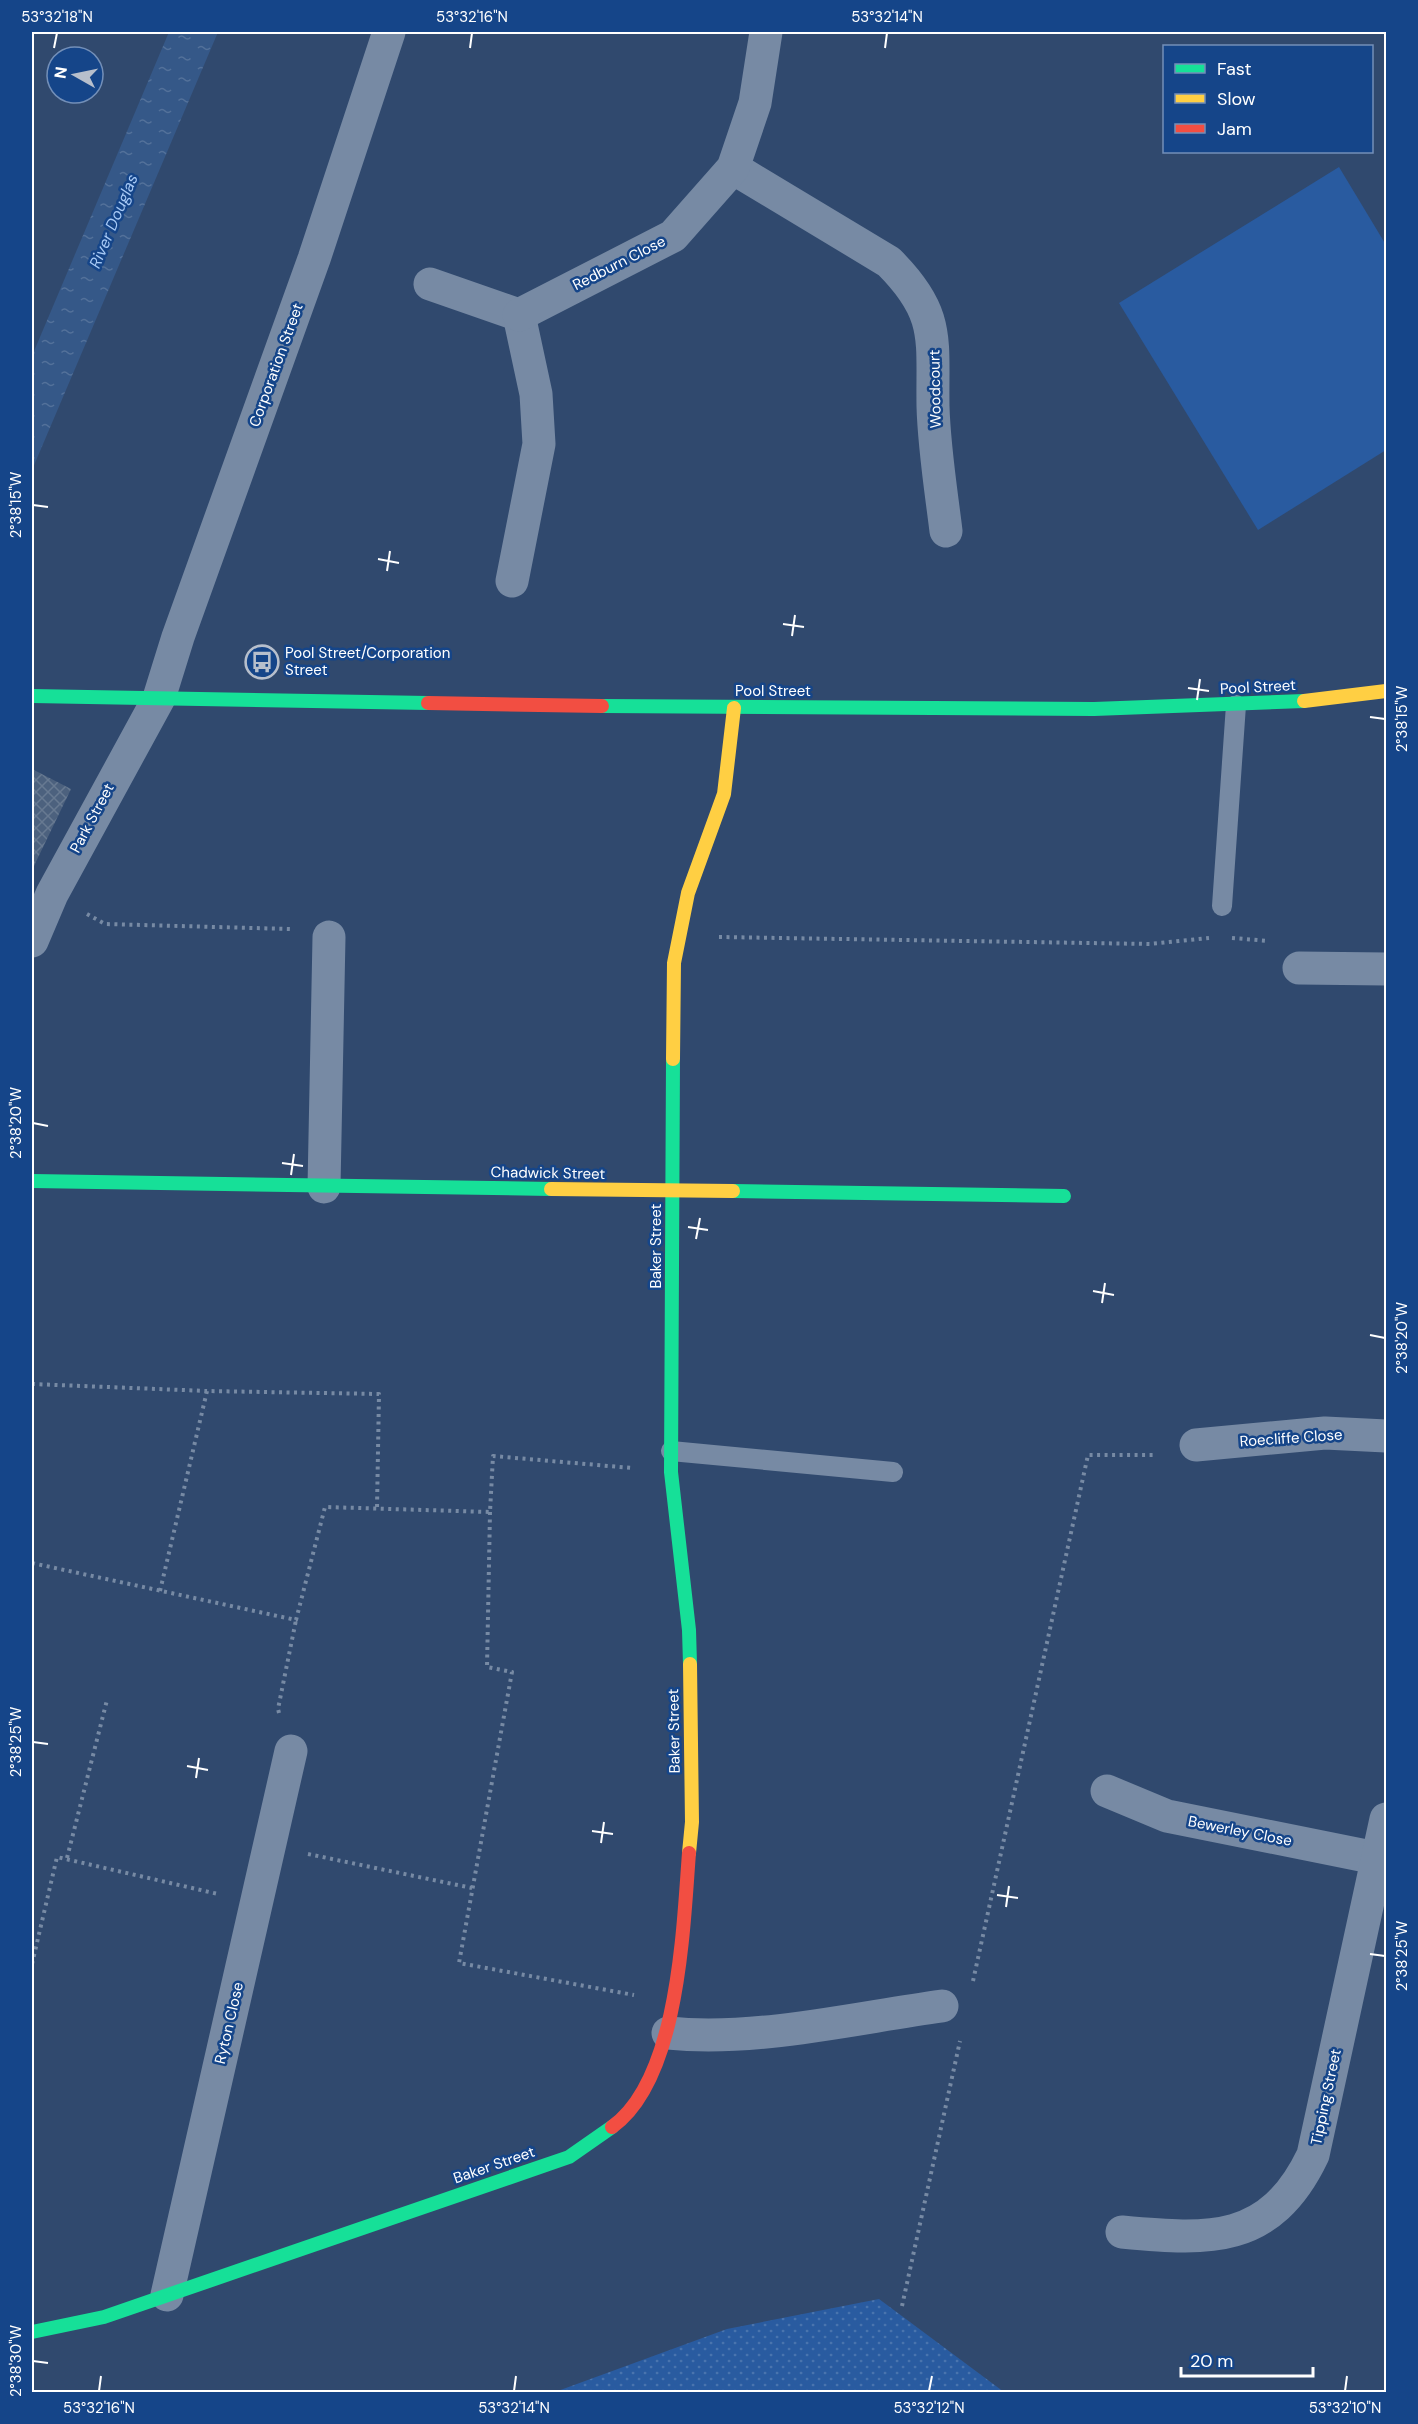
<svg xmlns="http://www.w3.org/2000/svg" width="1418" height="2424" font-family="'DM Sans',sans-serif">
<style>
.green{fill:url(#green-dots)}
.pitch{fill:#295ba0}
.water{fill:url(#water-ripples)}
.building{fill:url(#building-cross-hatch)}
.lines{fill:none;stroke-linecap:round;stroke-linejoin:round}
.path{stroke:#778aa4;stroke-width:4;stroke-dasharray:3 4.5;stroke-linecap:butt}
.lane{stroke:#778aa4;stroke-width:20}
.street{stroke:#778aa4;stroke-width:33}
.fast{stroke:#16e098;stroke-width:14}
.slow{stroke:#ffcf43;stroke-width:14}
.jam{stroke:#f24e42;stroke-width:14}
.ticks{fill:none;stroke:#fff;stroke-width:2}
.labels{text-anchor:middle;stroke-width:5;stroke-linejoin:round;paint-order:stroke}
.street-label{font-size:15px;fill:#fff;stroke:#154589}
.poi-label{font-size:15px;fill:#fff;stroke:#154589;text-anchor:start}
.water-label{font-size:16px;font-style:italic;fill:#a8caf6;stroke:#154589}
.neatline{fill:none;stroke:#fff;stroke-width:2}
.ticks-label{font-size:15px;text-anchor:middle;fill:#fff}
</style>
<defs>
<pattern id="green-dots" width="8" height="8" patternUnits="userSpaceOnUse" patternTransform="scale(1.5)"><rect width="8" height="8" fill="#295ba0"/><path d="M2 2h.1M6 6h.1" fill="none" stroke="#4974ae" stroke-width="1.8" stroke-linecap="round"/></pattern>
<pattern id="water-ripples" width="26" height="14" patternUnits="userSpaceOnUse" patternTransform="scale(1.5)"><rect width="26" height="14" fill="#355888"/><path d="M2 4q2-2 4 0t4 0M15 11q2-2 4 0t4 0" fill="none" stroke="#53719a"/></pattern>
<pattern id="building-cross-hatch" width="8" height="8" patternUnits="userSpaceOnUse" patternTransform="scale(1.5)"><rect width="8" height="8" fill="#4c617e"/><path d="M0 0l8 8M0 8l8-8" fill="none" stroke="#677991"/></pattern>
</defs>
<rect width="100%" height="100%" fill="#30496e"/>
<!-- green -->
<path class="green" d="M879,2299l125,93h-449l172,-63z"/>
<!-- pitch -->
<path class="pitch" d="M1339,167l47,78v205l-128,80 -139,-227z"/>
<!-- water -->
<path class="water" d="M169,32h49l-186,438v-114z"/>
<!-- building -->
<path class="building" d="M32,769l39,20 -39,81z"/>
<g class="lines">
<!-- path -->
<g class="path">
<path d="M87,914l18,10 185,5"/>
<path d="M719,937l431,7 59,-6"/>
<path d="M1232,938l37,3"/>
<path d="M32,1384l175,7"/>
<path d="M490,1512l-3,155 25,5 -53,291 175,32"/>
<path d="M32,1563l264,57 29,-113 165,5 3,-56 139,12"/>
<path d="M160,1591l47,-200 172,3 -2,114"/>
<path d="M279,1713l-1,-4 18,-89"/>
<path d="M308,1854l164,34"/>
<path d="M67,1858l40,-158"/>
<path d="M32,1964l25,-107 161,37"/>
<path d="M973,1981l115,-526h69"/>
<path d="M902,2306l58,-265"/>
</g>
<!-- lane -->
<g class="lane">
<path d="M1222,906l14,-201"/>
<path d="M671,1451l222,21"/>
</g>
<!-- street -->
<g class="street">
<path d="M733,168l156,94c52,52 43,77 44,144 1,41 8,84 13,125"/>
<path d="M430,284l89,31 17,79 3,50 -27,137"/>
<path d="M519,315l154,-79 60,-68 22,-65 11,-71"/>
<path d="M32,941l20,-47 107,-196 19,-61 136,-378 75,-227"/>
<path d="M1299,968l87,1"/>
<path d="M324,1187l5,-250"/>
<path d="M1196,1445l129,-12 61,3"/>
<path d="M1107,1791l60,25 209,42"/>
<path d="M668,2033c88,9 186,-15 274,-27"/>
<path d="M1122,2232c87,8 148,13 191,-77l73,-336"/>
<path d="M167,2295l124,-544"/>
</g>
<!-- fast -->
<g class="fast">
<path d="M32,696l396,7"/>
<path d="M602,706l492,3 210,-8"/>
<path d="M673,1059l-2,413 18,158 1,34"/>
<path d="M32,1181l519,8"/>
<path d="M733,1191l331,5"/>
<path d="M32,2332l72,-15 465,-160 43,-30"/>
</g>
<!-- slow -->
<g class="slow">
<path d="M1304,701l82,-10"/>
<path d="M673,1059l1,-96 14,-70 36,-99 10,-86"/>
<path d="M551,1189l182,2"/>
<path d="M689,1853l3,-31 -2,-158"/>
</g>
<!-- jam -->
<g class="jam">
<path d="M428,703l174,3"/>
<path d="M612,2127c67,-48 71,-198 77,-274"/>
</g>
</g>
<!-- ticks -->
<path class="ticks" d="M54,48l3,-15M470,48l2,-15M885,48l2,-15M33,505l15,2M378,559l21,4M387,571l3,-20M783,624l21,3M792,636l3,-21M1188,688l21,3M1197,700l3,-21M1370,717l15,2M33,1123l15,3M282,1163l21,3M291,1175l3,-21M688,1227l20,3M696,1239l4,-21M1093,1291l21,4M1102,1303l3,-20M1370,1335l15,3M33,1742l15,2M187,1766l21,4M196,1778l3,-20M592,1831l21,3M601,1843l3,-21M997,1895l21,3M1006,1907l3,-21M1370,1954l15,2M33,2361l15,2M99,2391l2,-15M514,2391l2,-15M929,2391l3,-15M1345,2391l2,-15"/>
<!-- icons -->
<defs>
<symbol id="bus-ring" viewBox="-11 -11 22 22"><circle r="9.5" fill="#154589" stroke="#b7bfcc" stroke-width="1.5"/><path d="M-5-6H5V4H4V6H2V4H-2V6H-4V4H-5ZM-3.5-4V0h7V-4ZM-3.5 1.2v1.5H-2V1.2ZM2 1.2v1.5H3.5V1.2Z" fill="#b7bfcc"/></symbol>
</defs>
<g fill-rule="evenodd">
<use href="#bus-ring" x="243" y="643" width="38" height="38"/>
</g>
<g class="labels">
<!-- street labels -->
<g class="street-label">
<text transform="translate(619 263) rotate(-27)" y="5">Redburn Close</text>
<text transform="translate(276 365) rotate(-70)" y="5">Corporation Street</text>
<text transform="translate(935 389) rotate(-91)" y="5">Woodcourt</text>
<text transform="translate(1258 687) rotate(-3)" y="5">Pool Street</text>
<text x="773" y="696">Pool Street</text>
<text transform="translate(92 818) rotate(-62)" y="5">Park Street</text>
<text transform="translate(548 1173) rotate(1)" y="5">Chadwick Street</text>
<text transform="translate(656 1246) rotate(-90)" y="5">Baker Street</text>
<text transform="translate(1291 1438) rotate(-4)" y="5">Roecliffe Close</text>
<text transform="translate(674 1731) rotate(-91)" y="5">Baker Street</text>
<text transform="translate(1240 1831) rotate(11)" y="5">Bewerley Close</text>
<text transform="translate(229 2023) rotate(-77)" y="5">Ryton Close</text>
<text transform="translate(1326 2097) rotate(-78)" y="5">Tipping Street</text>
<text transform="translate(494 2165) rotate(-19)" y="5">Baker Street</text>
</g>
<!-- poi labels -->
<g class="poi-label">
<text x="285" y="658">Pool Street/Corporation<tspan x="285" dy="17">Street</tspan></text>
</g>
<!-- water labels -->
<g class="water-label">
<text transform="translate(113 221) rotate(-67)" y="6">River Douglas</text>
</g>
</g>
<!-- border -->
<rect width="1418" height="2424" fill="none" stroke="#154589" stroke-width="66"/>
<!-- legend -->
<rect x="1163" y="45" width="210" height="108" fill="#154589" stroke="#738fb8" stroke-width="1.5"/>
<rect x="1175" y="64" width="30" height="9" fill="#16e098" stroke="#738fb8" stroke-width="1.5"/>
<text x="1217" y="75" font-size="18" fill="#ffffff">Fast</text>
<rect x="1175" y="94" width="30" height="9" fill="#ffcf43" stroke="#738fb8" stroke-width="1.5"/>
<text x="1217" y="105" font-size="18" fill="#ffffff">Slow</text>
<rect x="1175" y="124" width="30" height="9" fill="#f24e42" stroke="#738fb8" stroke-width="1.5"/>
<text x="1217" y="135" font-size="18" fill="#ffffff">Jam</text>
<!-- north arrow -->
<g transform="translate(75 75) rotate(279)"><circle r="28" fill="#154589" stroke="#738fb8" stroke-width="1.5"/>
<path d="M0-4.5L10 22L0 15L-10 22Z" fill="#b7bfcc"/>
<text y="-9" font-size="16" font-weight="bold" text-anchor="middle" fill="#ffffff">N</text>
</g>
<!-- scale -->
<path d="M1181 2367v9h132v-9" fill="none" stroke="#ffffff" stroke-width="3"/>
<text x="1190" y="2367" font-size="18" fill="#ffffff" stroke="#154589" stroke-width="4.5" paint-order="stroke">20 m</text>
<rect x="33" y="33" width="1352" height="2358" class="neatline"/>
<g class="ticks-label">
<text x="57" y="22">53°32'18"N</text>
<text x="472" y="22">53°32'16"N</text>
<text x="887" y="22">53°32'14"N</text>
<text transform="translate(16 505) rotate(-90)" y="5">2°38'15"W</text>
<text transform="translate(1402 719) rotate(-90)" y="5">2°38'15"W</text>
<text transform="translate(16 1123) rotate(-90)" y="5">2°38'20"W</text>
<text transform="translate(1402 1338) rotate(-90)" y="5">2°38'20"W</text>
<text transform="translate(16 1742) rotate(-90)" y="5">2°38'25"W</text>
<text transform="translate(1402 1956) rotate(-90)" y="5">2°38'25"W</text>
<text transform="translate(16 2361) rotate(-90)" y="5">2°38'30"W</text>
<text x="99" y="2413">53°32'16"N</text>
<text x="514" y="2413">53°32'14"N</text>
<text x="929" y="2413">53°32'12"N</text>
<text x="1345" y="2413">53°32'10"N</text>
</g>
</svg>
